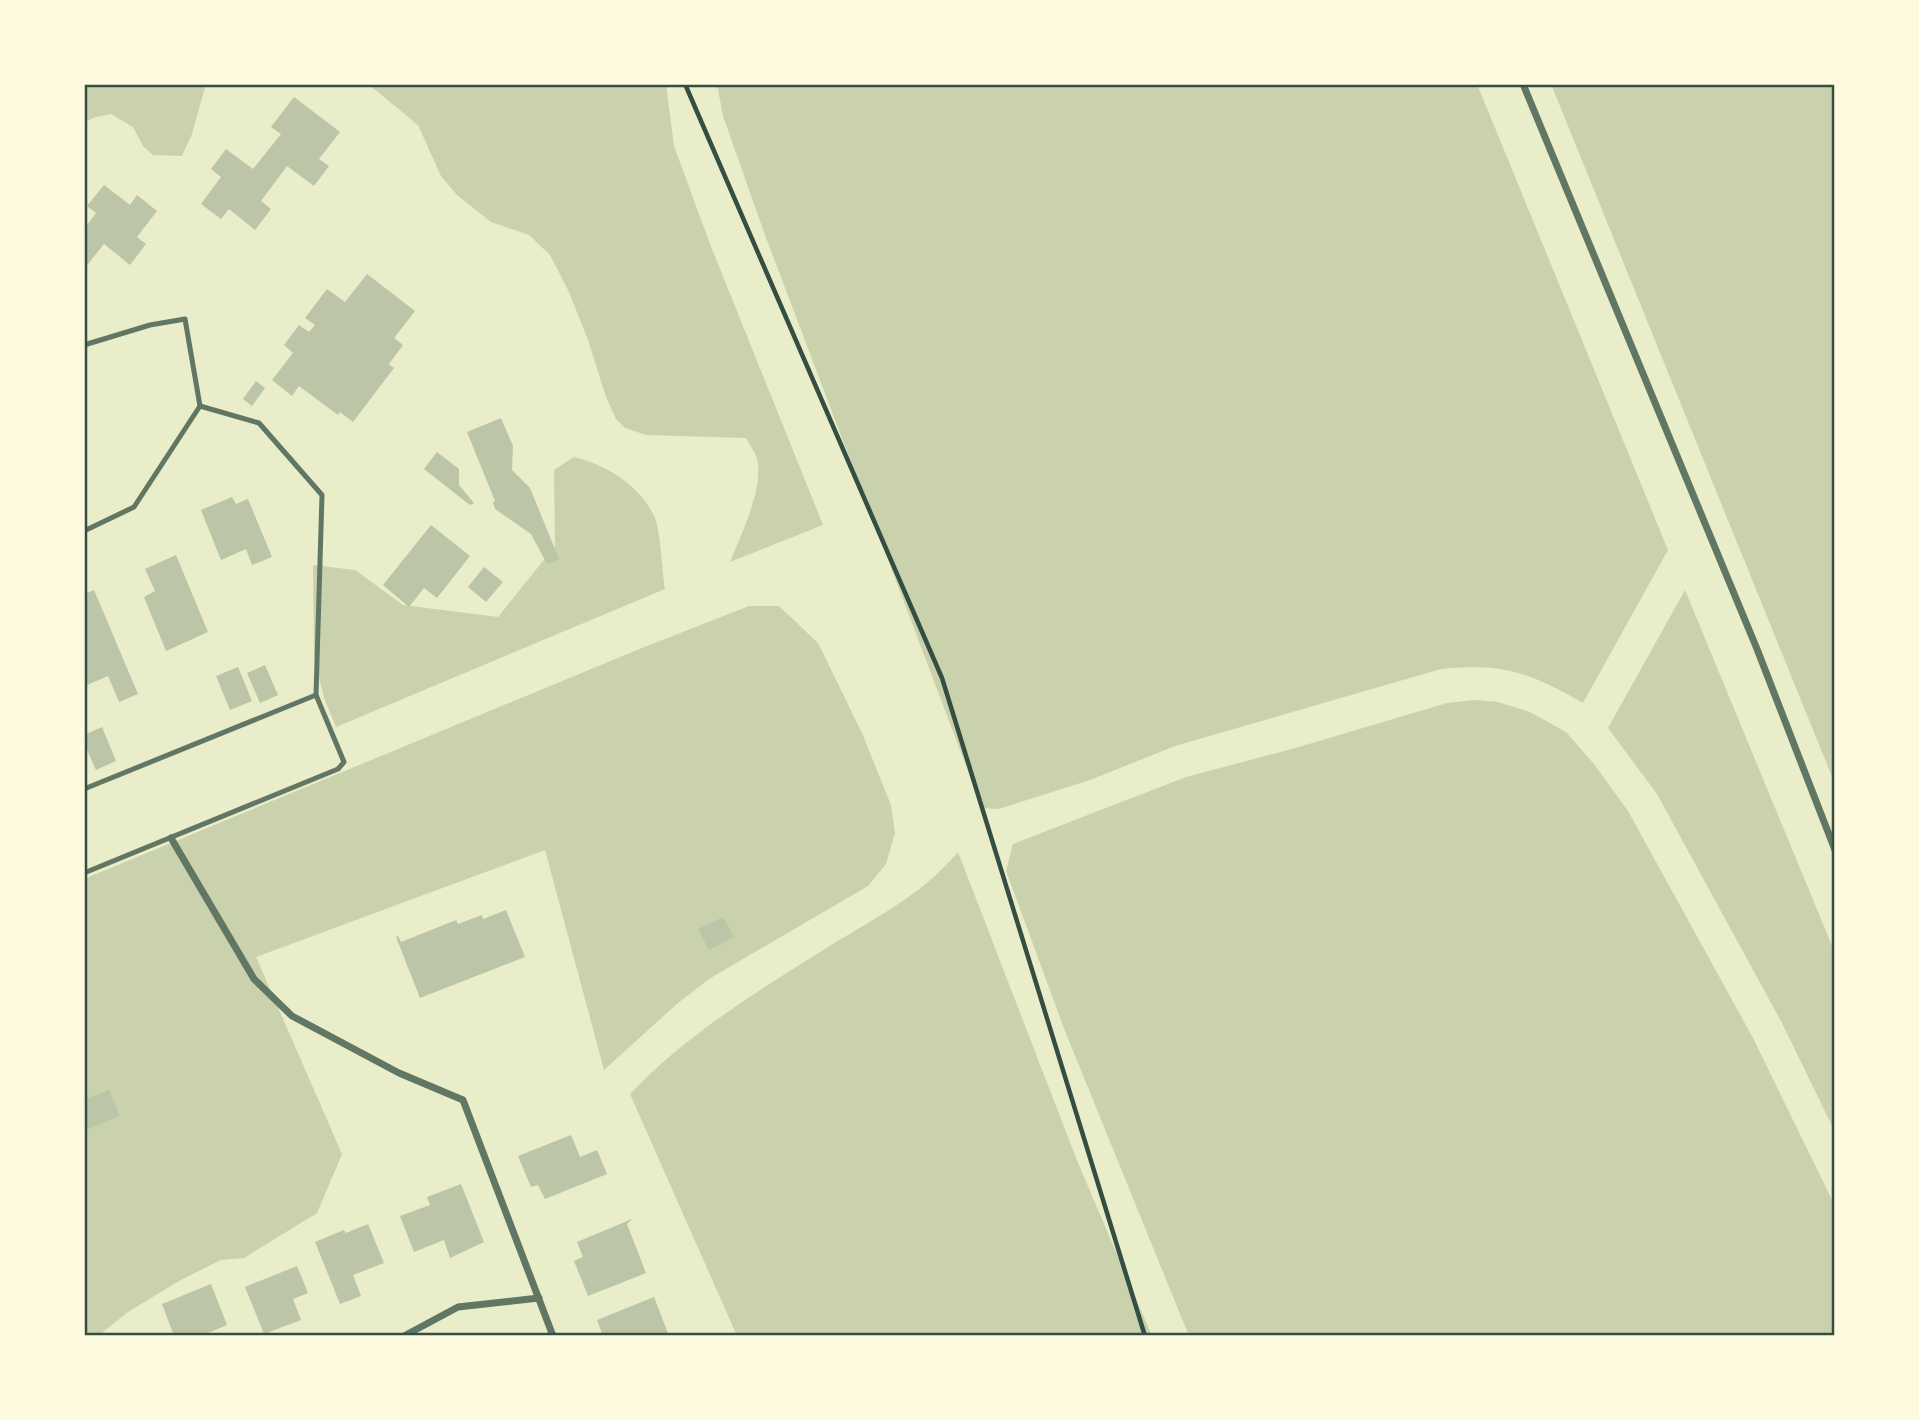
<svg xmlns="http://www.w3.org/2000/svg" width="1919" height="1420" font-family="'DM Sans',sans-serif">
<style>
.green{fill:#cad2ad}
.building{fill:#bcc5a7}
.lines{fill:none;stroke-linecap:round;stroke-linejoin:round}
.path{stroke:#344e41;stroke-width:4.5}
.service{stroke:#617663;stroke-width:5}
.minor{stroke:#617663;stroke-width:7}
.neatline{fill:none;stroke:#344e41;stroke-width:2.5}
</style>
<rect width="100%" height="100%" fill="#e9edc9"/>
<!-- green -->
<g class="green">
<path d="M84,84h124l-3,3 -13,47 -10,22 -29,-1 -10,-9 -10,-19 -22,-13 -15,3 -12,5z"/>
<path d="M368,84h298l8,62 36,98 113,281 -93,37c11,-27 34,-74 27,-103 -2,-7 -7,-14 -11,-21l-100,-3 -21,-7 -9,-9 -10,-22 -18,-57 -19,-48 -19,-37 -21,-20 -38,-13 -34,-27 -16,-19 -23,-51z"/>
<path d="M717,84h760l191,466 -85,153c-54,-31 -80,-40 -142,-34l-266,77 -85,34 -91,29 -17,-1 -217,-573 -42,-119z"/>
<path d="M1551,84h284v700z"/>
<path d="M574,457c33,8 67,29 81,61 6,16 7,53 10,71l-329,138 -12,-29 -10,-42 -1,-91 42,5 48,35 95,12 57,-71 -1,-76z"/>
<path d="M1685,590l150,363v179l-53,-109 -125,-229 -49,-66z"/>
<path d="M749,606h30l39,37 44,90 29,72 4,28 -9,31 -18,22 -159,93 -31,24 -74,67 -59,-220 -289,107 86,197 -25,59 -73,45 -23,2 -42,21 -51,31 -30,24h-14v-457l553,-229z"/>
<path d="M1474,700l24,2 32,10 36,20 28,32 34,47 125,227 82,168v130h-646l-124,-305 -59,-160 7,-27 173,-67 106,-28 155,-46z"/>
<path d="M958,852l120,311 74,173h-415l-107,-242c56,-59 126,-102 195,-145 49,-31 95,-52 133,-97z"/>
</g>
<!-- building -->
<g class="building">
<path d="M294,97l46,35 -21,27 10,7 -15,20 -27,-20 -26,35 10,8 -16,21 -26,-21 -8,10 -20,-15 20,-27 -10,-8 15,-20 27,20 28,-35 -10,-7z"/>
<path d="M104,185l26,20 7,-10 20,16 -20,26 9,7 -16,21 -26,-21 -20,25v-40l12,-16 -9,-7z"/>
<path d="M367,274l48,37 -21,27 9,7 -14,19 5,4 -41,54 -13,-10 -2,3 -39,-29 -7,10 -20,-16 21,-27 -9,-8 15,-20 10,7 6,-7 -10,-7 22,-29 18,13z"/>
<path d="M256,381l9,7 -13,18 -9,-7z"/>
<path d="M501,418l12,28 -1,24 18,18 29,71 -12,5 -16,-30 -36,-25 -2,-7 2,-1 -28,-69z"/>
<path d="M437,452l22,17v16l15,18 -4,2 -46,-36z"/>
<path d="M232,497l4,7 12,-5 24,58 -20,8 -6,-16 -25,11 -20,-50z"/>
<path d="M431,525l39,31 -33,42 -13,-10 -15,19 -26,-22z"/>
<path d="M176,555l32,77 -42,19 -22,-54 11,-6 -10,-22z"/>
<path d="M484,567l19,15 -17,20 -18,-15z"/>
<path d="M94,590l44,104 -19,8 -11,-26 -23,10 -1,-4v-88z"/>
<path d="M265,665l13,30 -18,8 -13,-30z"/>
<path d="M238,667l14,34 -22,9 -14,-34z"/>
<path d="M102,727l14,34 -20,9 -12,-27v-8z"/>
<path d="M506,910l19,47 -105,41 -24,-61 2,-1 3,6 55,-22 2,4 24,-9 1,4z"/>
<path d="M723,917l11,20 -25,13 -11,-21z"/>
<path d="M84,1089l4,9 21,-8 11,26 -36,15z"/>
<path d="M571,1135l9,22 17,-7 10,24 -62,25 -7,-14 -7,2 -13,-31z"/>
<path d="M461,1184l23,58 -34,16 -6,-18 -30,12 -14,-36 30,-11 -3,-8z"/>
<path d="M632,1219l-5,5 19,49 -58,23 -14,-35 9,-4 -6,-15z"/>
<path d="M368,1224l16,39 -31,12 8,21 -21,8 -25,-62 29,-12 2,3z"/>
<path d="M297,1266l11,27 -15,6 8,21 -37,14 -19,-47z"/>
<path d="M211,1284l16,41 -26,11h-27l-12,-32z"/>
<path d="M654,1297l15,39h-66l-6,-16z"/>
</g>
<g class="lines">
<!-- path -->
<path class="path" d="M685,84l257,594 203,658"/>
<!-- service -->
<g class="service">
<path d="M84,345l66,-20 35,-6 15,87 -66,101 -50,24"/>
<path d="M84,789l232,-94"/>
<path d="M84,873l254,-104 6,-7 -28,-67 6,-200 -63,-72 -59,-17"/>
</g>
<!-- minor -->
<g class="minor">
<path d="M1523,84l234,565 78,201"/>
<path d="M171,838l83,141 38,37 107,57 64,27 90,236"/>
<path d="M404,1336l54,-29 81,-9"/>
</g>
</g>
<!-- border -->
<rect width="1919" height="1420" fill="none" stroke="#fefae0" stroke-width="172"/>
<rect x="86" y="86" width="1747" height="1248" class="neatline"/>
</svg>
